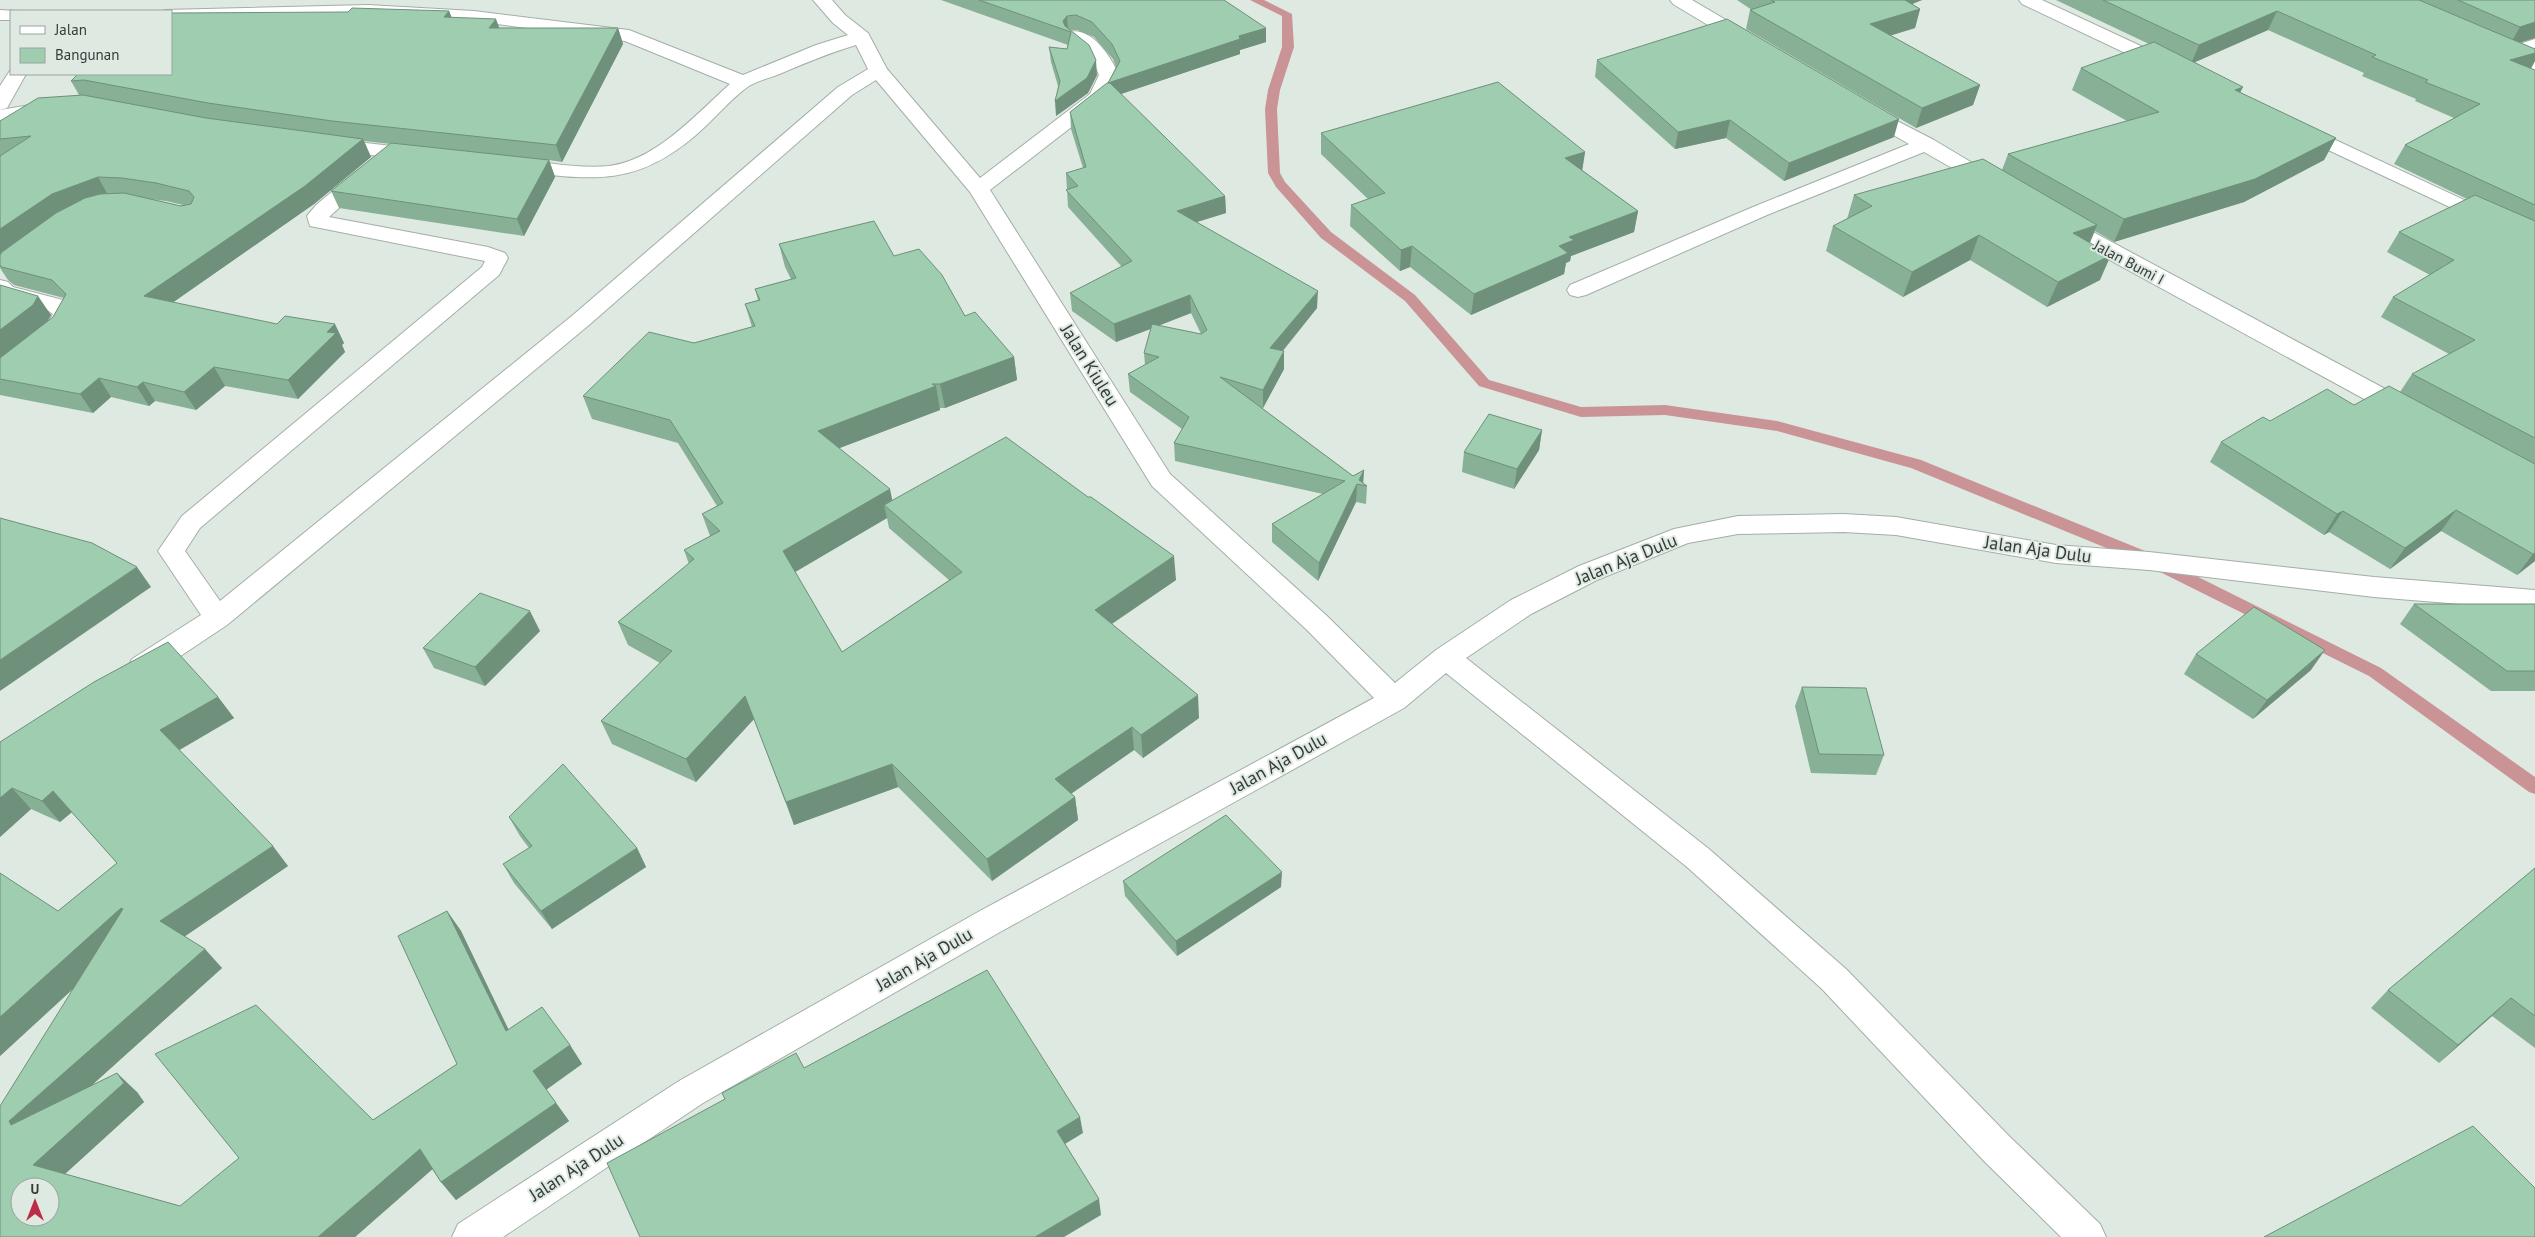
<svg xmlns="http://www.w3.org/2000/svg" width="2535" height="1237" viewBox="0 0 2535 1237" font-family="'PT Sans',sans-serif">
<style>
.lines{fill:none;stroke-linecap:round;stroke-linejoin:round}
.stream{fill:#ca9497;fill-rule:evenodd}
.minor-casing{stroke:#a4aea7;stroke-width:2}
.minor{fill:#fff;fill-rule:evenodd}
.wall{fill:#88b096;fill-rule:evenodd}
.shaded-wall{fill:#6f907a}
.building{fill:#9ecdaf;stroke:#6f907a;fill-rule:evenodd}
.labels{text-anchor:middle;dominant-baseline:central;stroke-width:4;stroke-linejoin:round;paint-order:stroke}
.far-street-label{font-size:15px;fill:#363b38;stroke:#dee9e2}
.street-label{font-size:18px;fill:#363b38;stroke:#dee9e2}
</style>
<rect width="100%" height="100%" fill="#dee9e2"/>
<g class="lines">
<path class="stream" d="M1250 0H1264L1292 14 1294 47 1280 90 1277 109 1280 173 1285 182 1331 232 1415 295 1489 380 1581 407 1665 405 1777 421 1921 460 2150 553 2381 668 2535 777V794L2529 792 2369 676 2138 561 1911 468 1777 431 1665 415 1581 417 1479 386 1405 301 1321 238 1276 187 1268 173 1265 109 1268 90 1282 47V16Z"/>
<defs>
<g id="minor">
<path d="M813 0H832L845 15 868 33 887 69 980 178 1090 94 1099 75 1092 58 1068 40 1066 36 1068 32C1092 26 1111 57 1119 75L1105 101 990 190 1170 474 1327 616 1395 683 1436 650 1511 600 1579 566 1674 529 1738 516 1844 514 1896 517 2056 545 2149 552 2374 577 2535 590V610L2374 597 2149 570 2056 563 1896 535 1844 532 1738 534 1688 543 1597 580 1531 614 1466 658 1709 849 1846 969 2009 1136 2100 1224 2106 1237H2061L1983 1160 1822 989 1687 867 1446 673 1404 708 1000 932 703 1103 503 1237H452L458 1224 679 1081 978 912 1374 698 1307 630 1152 486 970 192 876 80 852 95 589 325 227 625 152 675 142 678 132 675 128 667 132 659 201 615 158 551 182 516 482 267 485 261 310 226 307 216 316 205 357 171 364 169 371 171 374 175 371 179 329 217 488 247 505 253 508 258 499 275 200 528 185 551 220 601 573 315 838 87 868 69 856 45C829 53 803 64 777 75 769 78 757 81 749 86 730 99 714 120 696 135 633 189 590 179 514 171L507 169 504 165 507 161 514 159C545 162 577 169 609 166 657 160 696 114 730 84L625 41 474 21 368 15 171 19V11L165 10 368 5 474 11 629 30 743 75 816 45 848 35 833 23Z"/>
<path d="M1670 0H1692L1755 37 1757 41 1755 45H1741L1673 4Z"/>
<path d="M2019 0H2042L2173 61 2175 65 2173 69H2159L2022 4Z"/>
<path d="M0 10 17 11H11V20H0Z"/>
<path d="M2535 39V51L2525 54 2535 58V71L2501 58 2499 54 2501 50Z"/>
<path d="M11 69V74H26L7 108 0 110V86Z"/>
<path d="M48 102 55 104 58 108 55 112 0 122V110Z"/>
<path d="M1864 104 1934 140 2001 180 2004 184 2001 188 1994 190 1987 188 1924 152 1767 215 1586 295 1578 297 1570 295 1567 290 1570 285 1753 207 1909 144 1857 114 1854 110 1857 106Z"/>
<path d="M2299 123 2535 233V247L2292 133 2289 129 2292 125Z"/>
<path d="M330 139 419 149 426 151 429 155 426 159 419 161 323 149 320 145 323 141Z"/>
<path d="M2059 217 2067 218 2417 406 2420 412 2417 418 2408 420 2399 418 2051 228 2048 223 2051 218Z"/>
<path d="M0 280 8 282 13 287 63 300 76 313 64 334 8 378 0 380V361L47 325 53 314 47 310 0 298Z"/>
</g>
</defs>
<use href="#minor" class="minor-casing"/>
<use href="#minor" class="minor"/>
</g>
<g class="wall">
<path d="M941 0H1224L1266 42 1240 50V54L1121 94 1225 196 1226 213 1197 222 1317 308 1283 351 1284 369 1263 408H1262L1353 476 1364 470 1363 483 1367 486 1366 504 1356 502 1318 581 1272 542V524L1323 494 1175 461 1174 443 1182 429 1130 392 1128 374 1145 365 1144 353 1151 329 1116 342 1072 311 1070 293 1122 267 1068 207 1066 173 1083 168 1071 129 1070 112 1108 83 1116 67 1113 59 1094 37 1077 30H1070L1097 75 1088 93 1056 116 1058 86 1051 62 1049 47 1067 49 1068 45ZM1191 313 1201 334 1158 326Z"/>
<path d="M1737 0H1922L1912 4 1920 9 1915 28 1890 36 1980 85 1973 105 1916 128 1746 29 1750 10H1752Z"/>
<path d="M2056 0H2535L2520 43 2534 49 2535 47V61L2531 69 2535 70V561L2517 575 2441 531 2390 569 2329 532 2324 535 2210 462 2221 442 2270 421 2354 405 2400 392 2412 374 2449 354 2381 317 2393 297 2430 275 2387 252 2399 232 2467 199 2394 164 2405 145 2454 118 2415 101 2416 99 2362 76 2364 73 2268 30 2194 62 2240 93 2336 138 2324 160 2244 202 2114 242 2095 231 2090 243 2100 280 2047 307 1970 260 1903 297 1826 251 1833 226 1847 219 1854 195 2002 170 2008 154 2127 121 2072 90 2081 68 2149 44Z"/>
<path d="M449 11 452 18 499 28H618L623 44 562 162 549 160 555 177 524 236 339 208 331 191 391 144 364 141 371 157 314 204 173 302 344 343 342 345 345 352 298 399 225 386 196 410 155 401 149 406 111 397 93 413 0 395V285L51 315 47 322 53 317 64 298 14 285 8 280 0 268V121L79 95 71 81 348 12ZM150 199 166 201 183 205 181 206Z"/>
<path d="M1597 60 1894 137 1784 181 1726 138 1675 149 1595 77Z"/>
<path d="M1321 133 1585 152 1582 170 1638 211 1634 232 1571 256 1570 261 1566 263 1564 274 1471 315 1410 267 1400 271 1350 226 1351 205 1368 199 1321 154Z"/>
<path d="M779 244 894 256 1014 357 1017 380 945 408H940V410L839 448 892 500 1176 580 1112 624 1199 718 1143 758 1134 750 1071 794 1075 797 1078 820 992 881 898 787 794 825 754 719 696 782 612 744 601 721 660 663 628 645 618 622 689 564 684 550 710 536 702 514 717 506 678 443 592 419 583 396 694 343 752 327 745 304 758 300 755 289 791 279 785 267ZM887 518 889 528 949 580 842 652 795 572Z"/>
<path d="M1542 430 1539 450 1514 489 1462 472 1464 452Z"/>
<path d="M2414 604H2535V691H2491L2400 624Z"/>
<path d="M540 631 485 686 434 668 423 648Z"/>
<path d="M2196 654 2311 670 2253 719 2184 674Z"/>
<path d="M1802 687 1884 755 1876 775 1811 773 1795 706Z"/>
<path d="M218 697 234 718 179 750 288 866 185 936 222 968 92 1085 137 1092 144 1102 65 1174 180 1206 373 1120 457 1064 447 911 461 931 508 1030 570 1045 582 1064 546 1089 569 1121 456 1200 441 1182 432 1169 355 1237H0L73 989 0 1056 58 911 117 863 72 812 60 822 31 809 0 837V742Z"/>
<path d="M509 817 637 848 646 867 552 929 514 883 503 864 529 848 520 836Z"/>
<path d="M2535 868V1048L2492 1016 2439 1063 2371 1008 2388 990Z"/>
<path d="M1123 881 1281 887 1177 956 1125 896Z"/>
</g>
<g class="shaded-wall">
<path d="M1893 0H1922L1890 13Z"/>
<path d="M1920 9 1915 28 1864 43 1870 24Z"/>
<path d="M449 11 455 27 444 17Z"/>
<path d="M2277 11 2268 30 2191 64 2199 45Z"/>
<path d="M1067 16 1068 30 1067 31 1063 21Z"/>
<path d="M496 19 502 35 489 28Z"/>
<path d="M2535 22V38L2509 46 2520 27Z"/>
<path d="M618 28 623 44 562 162 556 145Z"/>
<path d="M1266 28V42L1240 50V54L1109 98 1108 83 1239 36Z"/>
<path d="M2535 53V61L2529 71 2510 60Z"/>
<path d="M1096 60 1097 75 1088 93 1056 116 1055 101Z"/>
<path d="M1980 85 1973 105 1916 128 1922 108Z"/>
<path d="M2243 87 2232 109 2235 90Z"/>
<path d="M1899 119 1894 137 1784 181 1789 163Z"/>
<path d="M1730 120 1726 138 1675 149 1678 132Z"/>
<path d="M2336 138 2324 160 2244 202 2114 242 2124 219Z"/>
<path d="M363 139 371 157 314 204 155 315 144 296Z"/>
<path d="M1585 152 1582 172 1565 158Z"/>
<path d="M549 160 555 177 524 236 517 219Z"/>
<path d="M98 177 108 195 0 256V229L52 194Z"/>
<path d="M1225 196 1226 213 1177 228V211Z"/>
<path d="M1638 211 1634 232 1571 256 1570 261 1566 263 1564 274 1471 315 1474 294 1559 246 1569 237Z"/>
<path d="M2097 225 2086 251 2073 233Z"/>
<path d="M1979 235 1970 260 1903 297 1912 272Z"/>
<path d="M1412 246 1410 267 1400 271 1401 250Z"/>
<path d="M2111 255 2100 280 2047 307 2058 282Z"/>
<path d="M1318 291 1317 308 1270 366V348Z"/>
<path d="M1190 295 1191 313 1116 342 1114 324Z"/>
<path d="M38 296 51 315 46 324 0 359V330Z"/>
<path d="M335 324 344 343 342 345 345 352 298 399 288 380 327 332Z"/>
<path d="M1284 351V369L1263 408V390Z"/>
<path d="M1014 357 1017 380 945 408 940 384Z"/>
<path d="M214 367 225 386 196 410 184 392Z"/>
<path d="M99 378 111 397 93 413 80 394Z"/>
<path d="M143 382 155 401 149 406 137 387Z"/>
<path d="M936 386 940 410 824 454 818 431Z"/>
<path d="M1542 430 1539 450 1514 489 1517 469Z"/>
<path d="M1364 470 1363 485 1359 480Z"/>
<path d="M1357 484 1356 502 1318 581 1319 563Z"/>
<path d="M890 489 895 513 884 505 887 518 790 575 783 551Z"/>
<path d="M2456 510 2441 531 2390 569 2405 548Z"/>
<path d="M2343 511 2329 532 2324 535 2337 514Z"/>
<path d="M2535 553V561L2517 575 2533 554Z"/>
<path d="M1174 556 1176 580 1098 633 1095 610Z"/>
<path d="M137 567 151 587 0 691V660Z"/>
<path d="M530 611 540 631 485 686 475 667Z"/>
<path d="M2325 650 2311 670 2253 719 2267 700Z"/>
<path d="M1198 695 1199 718 1143 758 1141 735Z"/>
<path d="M745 696 754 719 696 782 686 759Z"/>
<path d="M218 697 234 718 176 752 160 730Z"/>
<path d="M1132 727 1134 750 1059 802 1055 779Z"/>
<path d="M892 764 898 787 794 825 786 802Z"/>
<path d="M12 788 31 809 0 837V798Z"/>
<path d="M53 791 72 812 60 822 42 801Z"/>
<path d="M1075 797 1078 820 992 881 987 859Z"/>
<path d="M273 846 288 866 178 941 160 921Z"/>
<path d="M637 848 646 867 552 929 541 911Z"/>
<path d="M1282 872 1281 887 1177 956 1176 941Z"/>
<path d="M121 908 139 928 0 1056V1017Z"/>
<path d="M447 911 461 931 519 1051 506 1031Z"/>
<path d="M205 949 222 968 31 1140 11 1125 9 1121Z"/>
<path d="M2511 998 2492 1016 2439 1063 2458 1045Z"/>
<path d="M570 1045 582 1064 546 1090 533 1071Z"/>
<path d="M117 1073 137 1092 144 1102 55 1183 33 1165Z"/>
<path d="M556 1103 569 1121 456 1200 441 1182Z"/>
<path d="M1080 1117 1083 1133 1060 1147 1057 1131Z"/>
<path d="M420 1149 435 1167 355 1237H318Z"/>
<path d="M1099 1199 1101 1215 1064 1237H1035Z"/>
</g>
<g class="building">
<path d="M979 0H1224L1266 28 1239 36 1240 39 1108 83 1120 61 1112 44 1092 22 1076 15 1067 16 1063 21 1065 26 1089 45 1096 60 1087 78 1055 101 1060 81 1049 47 1067 49 1071 32Z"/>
<path d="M1771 0H1905L1920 9 1870 24 1980 85 1922 108 1750 10 1775 2Z"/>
<path d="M2103 0H2419L2535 49V53L2510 60 2535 70V205L2405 145 2480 104 2425 82 2428 80 2372 57 2376 55 2277 11 2199 45Z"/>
<path d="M2458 0H2535V22L2520 27Z"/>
<path d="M352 8 449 11 444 17 496 19 489 28H618L556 145 332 121 208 103 84 80 71 81 78 74H171V13L348 12Z"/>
<path d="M1727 19 1899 119 1789 163 1730 120 1678 132 1597 60Z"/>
<path d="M2154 42 2243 87 2235 90 2336 138 2255 179 2124 219 2008 154 2159 112 2081 68Z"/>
<path d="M1498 82 1585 152 1565 158 1638 211 1569 237 1574 240 1559 246 1568 253 1474 294 1412 246 1401 250 1351 205 1385 193 1321 133Z"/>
<path d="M1107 83H1110L1225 196 1177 211 1318 291 1270 348 1284 351 1263 390 1220 377 1353 476 1364 470 1359 480 1367 486 1357 484 1319 563 1272 524 1345 481 1174 443 1189 417 1128 374 1159 357 1144 353 1152 324 1201 334 1207 330 1190 295 1114 324 1070 293 1132 261 1066 190 1078 186 1066 173 1086 167 1070 112Z"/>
<path d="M83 95 206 118 363 139 305 186 144 296 277 324 285 316 335 324 327 332 336 333 288 380 214 367 184 392 143 382 137 387 99 378 80 394 0 379V358L53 317 66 294 52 280 2 267 0 265V255L2 252 56 213 85 198 100 194 124 193 181 206 191 204 194 197 189 191 156 183 122 178 98 177 52 194 0 229V156L31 136 0 139V121L38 98Z"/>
<path d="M391 143 549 160 517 219 331 191Z"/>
<path d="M1983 159 2097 225 2073 233 2111 255 2058 282 1979 235 1912 272 1833 226 1872 206 1854 195Z"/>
<path d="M2475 195 2535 221V438L2412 374 2475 340 2393 297 2454 260 2399 232Z"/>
<path d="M874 221 894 256 919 249 942 275 965 316 975 312 1014 357 940 384H932L936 386 818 431 890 489 783 551 842 652 962 572 884 505 1006 437 1088 497H1091L1174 556 1095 610 1198 695 1141 735 1132 727 1055 779 1075 797 987 859 892 764 786 802 745 696 686 759 601 721 672 651 618 622 694 559 684 550 720 531 702 514 723 503 670 420 583 396 649 332 694 343 755 326 745 304 760 300 755 289 796 278 779 244Z"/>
<path d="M0 285 38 296 33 305 0 330Z"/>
<path d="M2389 386 2535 464V553L2533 554 2456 510 2405 548 2343 511 2337 514 2221 442 2263 417 2270 421 2327 389 2354 405Z"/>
<path d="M1489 414 1542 430 1517 469 1464 452Z"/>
<path d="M0 518 92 543 137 567 0 660Z"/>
<path d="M480 593 530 611 475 667 423 648Z"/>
<path d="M2414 604H2535V671H2507Z"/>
<path d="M2254 607 2325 650 2267 700 2196 654Z"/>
<path d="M168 642 218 697 160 730 273 846 160 921 205 949 9 1121 11 1125 117 1073 124 1083 33 1165 180 1206 239 1158 155 1054 256 1005 373 1120 457 1064 398 936 447 911 506 1031 542 1007 570 1045 533 1071 556 1103 441 1182 420 1149 318 1237H0V1106L123 909 121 908 0 1017V873L58 911 117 863 53 791 42 801 12 788 0 798V742L94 682ZM20 1187H50V1217H20Z"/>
<path d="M1802 687 1866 688 1884 755 1819 754Z"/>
<path d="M563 764 637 848 541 911 503 864 532 846 509 817Z"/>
<path d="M1226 815 1282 872 1176 941 1123 881Z"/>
<path d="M2535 868V1016L2511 998 2458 1045 2388 990Z"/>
<path d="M987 970 1080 1117 1057 1131 1099 1199 1035 1237H640L607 1163 725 1099 722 1093 796 1053 804 1068Z"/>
<path d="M2473 1126 2535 1188V1237H2264Z"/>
</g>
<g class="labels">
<g class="far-street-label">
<text transform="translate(2129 262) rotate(28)">Jalan Bumi I</text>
</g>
<g class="street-label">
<text transform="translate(1090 365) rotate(58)">Jalan Kiuleu</text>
<text transform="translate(2038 549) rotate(8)">Jalan Aja Dulu</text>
<text transform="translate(1626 559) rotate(-22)">Jalan Aja Dulu</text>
<text transform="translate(1278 763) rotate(-29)">Jalan Aja Dulu</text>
<text transform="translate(924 959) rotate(-30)">Jalan Aja Dulu</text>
<text transform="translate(576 1167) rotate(-33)">Jalan Aja Dulu</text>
</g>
</g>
<rect x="10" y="10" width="162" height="65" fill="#dee9e2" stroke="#9ba39e"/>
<rect x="20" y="26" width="25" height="8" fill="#ffffff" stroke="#9ba39e"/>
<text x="55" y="35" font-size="15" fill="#363b38">Jalan</text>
<rect x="20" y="48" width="25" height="15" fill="#9ecdaf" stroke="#9ba39e"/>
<text x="55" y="60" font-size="15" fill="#363b38">Bangunan</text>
<g transform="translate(35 1202)"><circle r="24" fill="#dee9e2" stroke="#9ba39e"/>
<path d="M0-4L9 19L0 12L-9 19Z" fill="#bd2c49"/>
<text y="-8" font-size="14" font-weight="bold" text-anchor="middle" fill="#363b38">U</text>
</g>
</svg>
